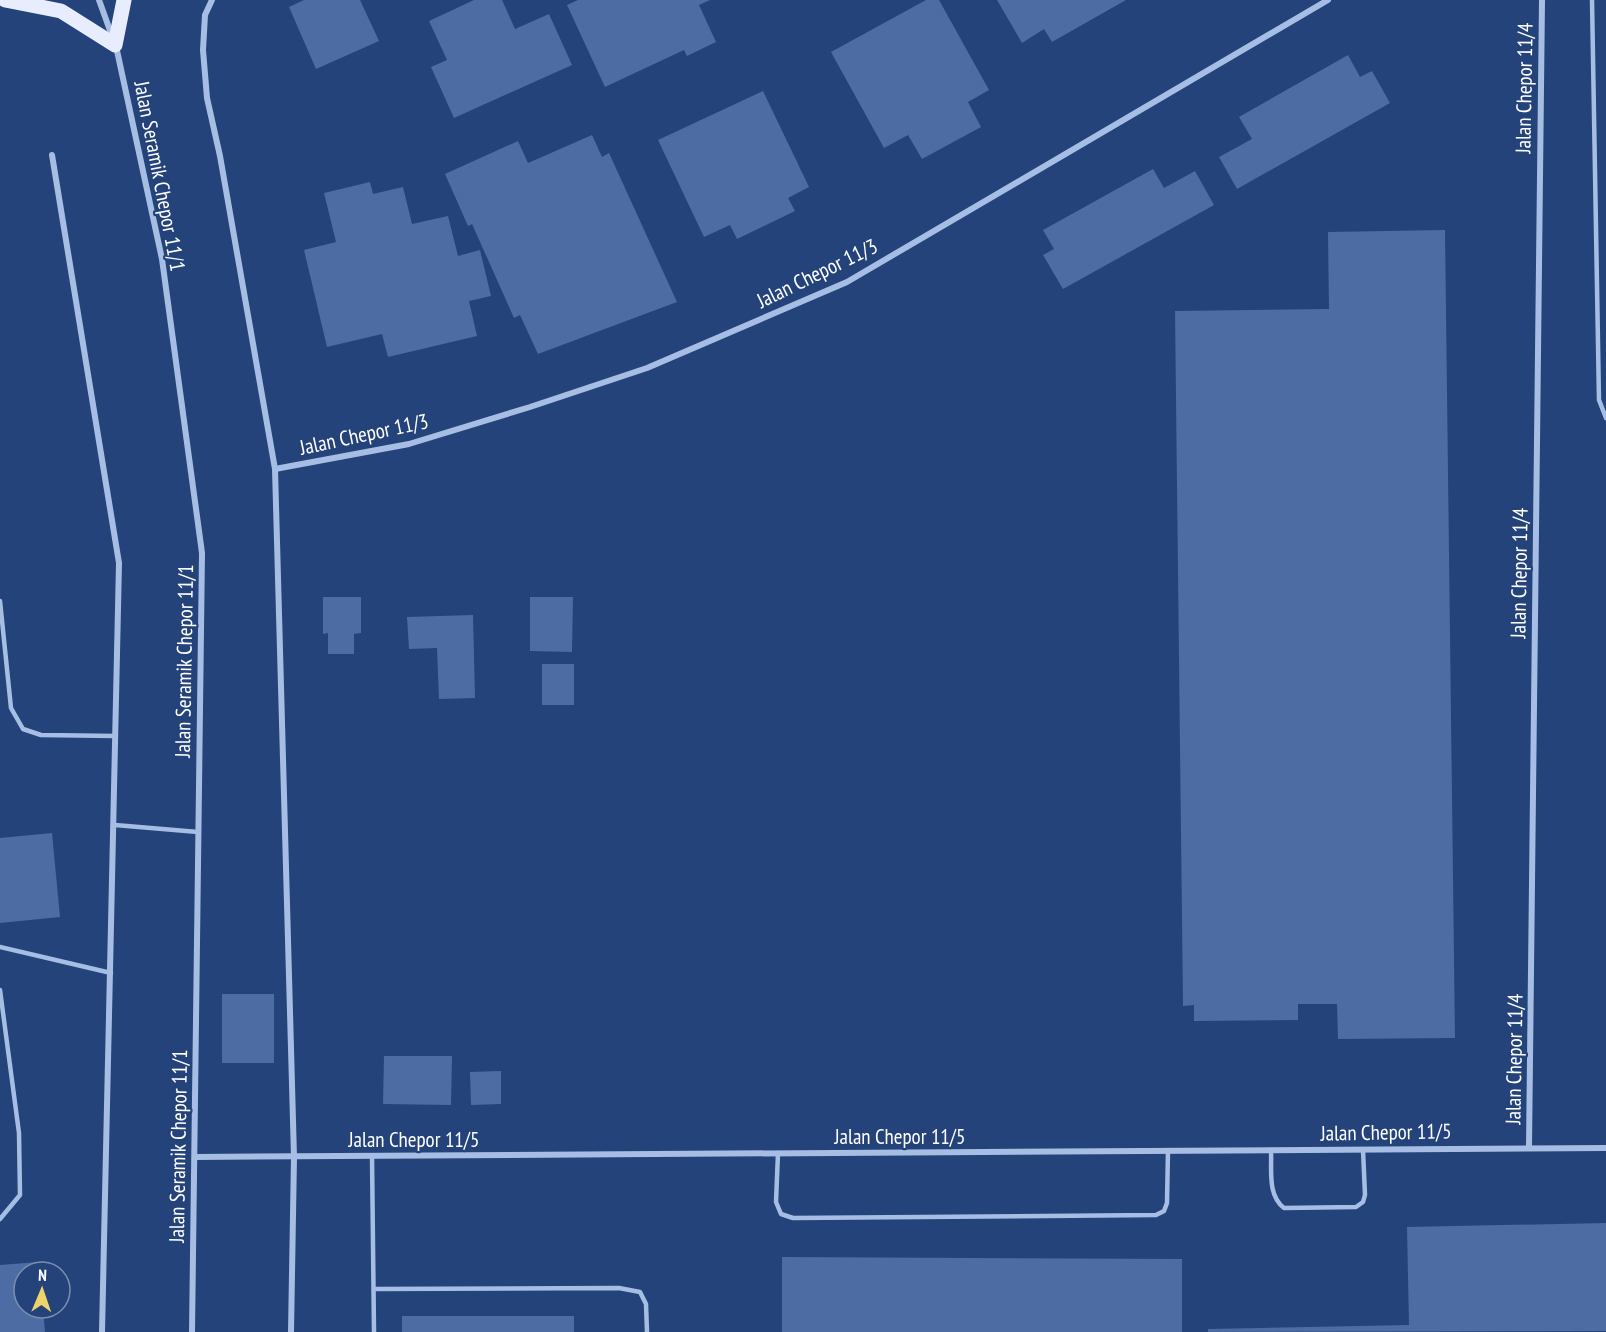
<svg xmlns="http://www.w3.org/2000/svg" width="1606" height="1332" viewBox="0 0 1606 1332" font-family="'PT Sans Narrow',sans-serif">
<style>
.building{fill:#4c6ca3}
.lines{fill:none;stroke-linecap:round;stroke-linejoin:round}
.lane{stroke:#a7bee4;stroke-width:4.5}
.street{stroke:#a7bee4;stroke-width:6}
.primary{stroke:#e7edfc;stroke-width:15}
.labels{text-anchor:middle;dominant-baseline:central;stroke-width:4.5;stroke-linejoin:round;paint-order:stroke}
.street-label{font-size:21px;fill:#fff;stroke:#24437a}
</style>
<rect width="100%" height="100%" fill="#24437a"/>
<g class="building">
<path d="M304 0H360L379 41 316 69 289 7Z"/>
<path d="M474 0H502L515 29 549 14 572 65 454 118 431 67 447 60 429 21Z"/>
<path d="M578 0H710L699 5 716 42 687 56 684 50 605 87 567 5Z"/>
<path d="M926 0H939L989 90 968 102 981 127 922 159 908 135 884 148 831 52Z"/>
<path d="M997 0H1126L1052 42 1044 29 1022 43Z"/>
<path d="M1348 55 1360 77 1372 71 1390 103 1237 189 1219 157 1252 139 1239 117Z"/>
<path d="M763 91 809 187 788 198 795 211 737 239 730 225 704 237 658 140Z"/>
<path d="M592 135 602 157 609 153 677 302 538 354 520 315 514 318 472 224 468 226 445 174 518 141 528 163Z"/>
<path d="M1153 169 1164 188 1195 171 1214 205 1063 289 1043 255 1054 249 1043 230Z"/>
<path d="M370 182 373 194 403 187 412 224 448 216 458 256 480 250 491 296 469 301 477 336 388 357 382 334 327 347 304 250 336 242 324 193Z"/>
<path d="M1445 230 1455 1038 1338 1039 1337 1004H1298V1020L1194 1021V1005L1183 1006 1175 311 1329 309 1328 232Z"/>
<path d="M323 597H361V633L354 634V654H328V633L323 634Z"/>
<path d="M530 597H573L572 652 530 651Z"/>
<path d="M473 615 475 698 439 699 437 648 409 649 407 617Z"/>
<rect x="542" y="664" width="32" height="41"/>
<path d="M52 833 60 917 0 923V838Z"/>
<rect x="222" y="994" width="52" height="69"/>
<path d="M384 1056H452L451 1105 383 1104Z"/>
<path d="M501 1071V1104L471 1105 470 1072Z"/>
<path d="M1606 1223V1331L1208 1332V1329L1409 1325 1407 1227Z"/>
<path d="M782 1257 1182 1259V1332H782Z"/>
<path d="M38 1262 39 1272H24V1308H43L45 1332H0V1265Z"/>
<rect x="402" y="1316" width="172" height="16"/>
</g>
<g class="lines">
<g class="lane">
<path d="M1592 0 1599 400 1606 418"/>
<path d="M0 601 11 708 23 729 41 735 116 736"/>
<path d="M115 825 198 832"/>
<path d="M0 947 111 973"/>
<path d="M0 990 19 1133 20 1195 0 1219"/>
<path d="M1271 1150C1272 1169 1267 1195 1284 1208L1356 1207 1363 1202 1365 1195 1363 1150"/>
<path d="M778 1153 776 1202 781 1214 793 1218 1156 1215 1164 1211 1167 1203 1168 1150"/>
<path d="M372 1156 374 1332"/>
<path d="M374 1289 619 1288 640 1292 646 1304 647 1332"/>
</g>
<g class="street">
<path d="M99 0 112 36"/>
<path d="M212 0 205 15 203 50 207 98 220 156 275 469 294 1157 291 1332"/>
<path d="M116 46 162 259 202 553 192 1332"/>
<path d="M52 155 119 563 102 1332"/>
<path d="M275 469 409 444 530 407 647 368 847 282 1328 0"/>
<path d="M1529 1147 1542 0"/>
<path d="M195 1157 1606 1148"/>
</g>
<path class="primary" d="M5 0 61 11 115 45 124 0"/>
</g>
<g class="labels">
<g class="street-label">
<text transform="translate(1524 88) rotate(-89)">Jalan Chepor 11/4</text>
<text transform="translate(160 176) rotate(79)">Jalan Seramik Chepor 11/1</text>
<text transform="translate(817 273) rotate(-26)">Jalan Chepor 11/3</text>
<text transform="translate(364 434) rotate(-12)">Jalan Chepor 11/3</text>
<text transform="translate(1519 573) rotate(-89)">Jalan Chepor 11/4</text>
<text transform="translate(184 661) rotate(-89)">Jalan Seramik Chepor 11/1</text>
<text transform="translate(1514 1059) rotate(-89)">Jalan Chepor 11/4</text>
<text transform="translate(1386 1132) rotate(-1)">Jalan Chepor 11/5</text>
<text x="900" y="1136">Jalan Chepor 11/5</text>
<text x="414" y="1139">Jalan Chepor 11/5</text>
<text transform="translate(178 1146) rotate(-89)">Jalan Seramik Chepor 11/1</text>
</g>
</g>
<g transform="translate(42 1290) rotate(2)"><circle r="28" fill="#24437a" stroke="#7c8eaf" stroke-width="1.5"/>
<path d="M0-4.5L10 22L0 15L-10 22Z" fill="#eed36b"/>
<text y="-9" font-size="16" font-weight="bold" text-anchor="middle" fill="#ffffff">N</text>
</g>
</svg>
